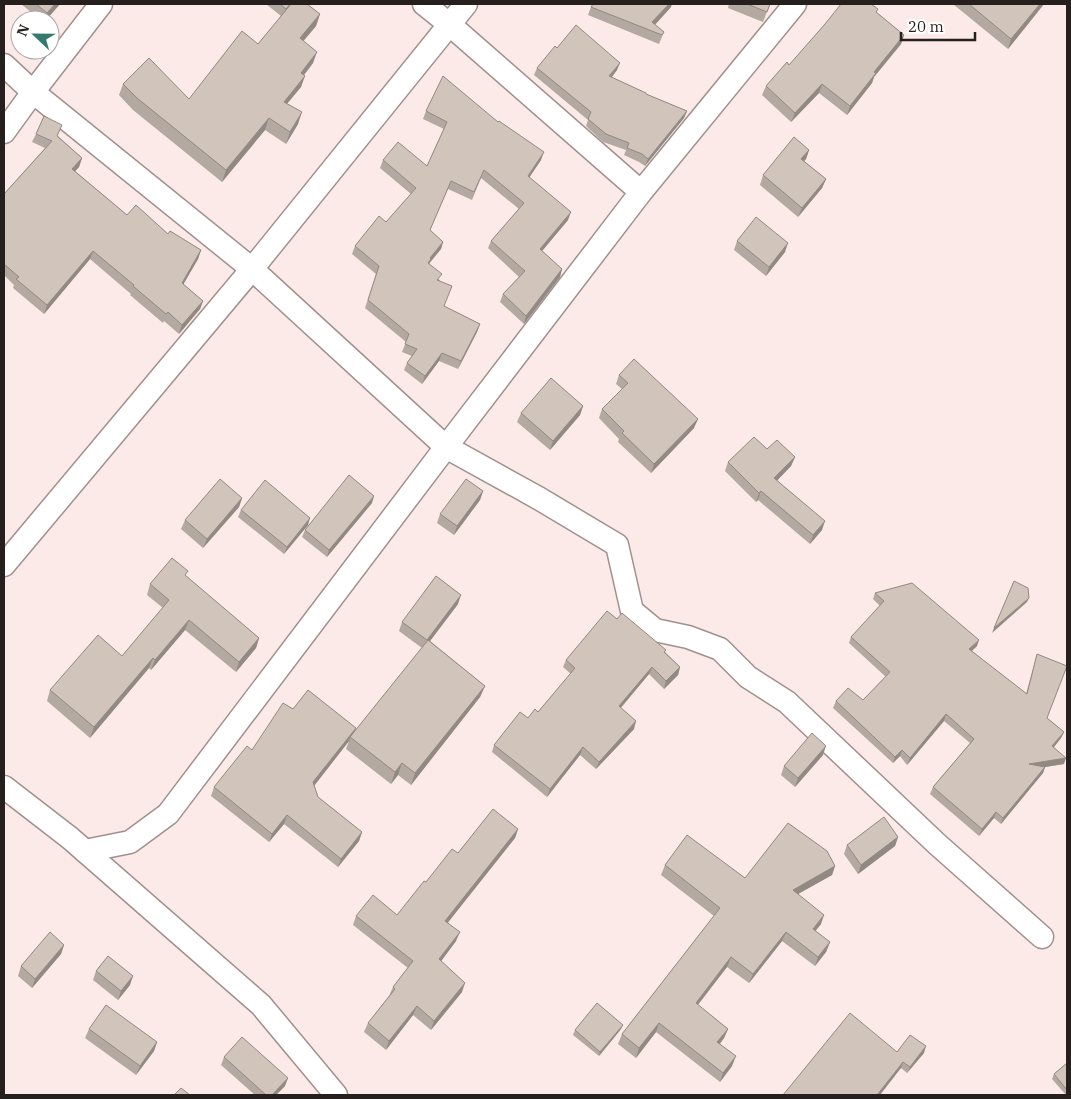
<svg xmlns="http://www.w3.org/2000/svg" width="1071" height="1099" viewBox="0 0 1071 1099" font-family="'IBM Plex Serif',serif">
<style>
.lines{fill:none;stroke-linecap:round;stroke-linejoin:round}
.minor-casing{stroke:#a0918e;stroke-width:25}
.minor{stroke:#fff;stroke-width:22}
.wall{fill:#b3a9a1}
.shaded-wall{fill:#928983}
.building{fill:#d0c4bb;stroke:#928983}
</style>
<rect width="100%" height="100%" fill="#fbeae7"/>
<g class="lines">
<defs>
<g id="minor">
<path d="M424 4 449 24 641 192"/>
<path d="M4 65 33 92 252 269 446 447 540 499 617 545 632 611 655 630 688 637 720 649 748 677 787 702 937 844 1042 937"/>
<path d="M4 132 33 92 101 4"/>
<path d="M4 565 252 269 466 4"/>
<path d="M4 787 70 838 261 1005 336 1095"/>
<path d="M85 851 130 842 168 814 446 447 641 192 795 4"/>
</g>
</defs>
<use href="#minor" class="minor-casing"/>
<use href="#minor" class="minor"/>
</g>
<g class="wall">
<path d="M21 4H60L46 20H41Z"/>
<path d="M266 4H307L320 14 316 26 303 41 313 63 304 75 301 87 287 104 298 124 286 144 265 130 222 182 133 110 119 95 123 84 189 99 258 44 281 16Z"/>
<path d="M729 4H770L763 22 728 8Z"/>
<path d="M953 4H1044L1008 49Z"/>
<path d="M591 7H671L655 25 664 32 659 44 588 15Z"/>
<path d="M878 9 876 12 904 35 901 44 874 77 872 83 847 115 819 93 791 122 762 95 766 86 789 65Z"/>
<path d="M557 48 617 70 612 77 646 94 687 111 684 118 645 166 639 162 624 155 626 150 603 142 586 126 588 120 534 75 537 68Z"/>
<path d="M426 111 541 160 529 177 568 220 542 251 562 269 560 277 524 324 500 302 503 294 519 277 488 248 491 241 519 209 481 178 472 200 448 189 430 230 443 242 441 249 429 264 440 281 444 306 480 324 477 332 458 369 439 361 422 384 404 370 407 363 412 356 402 352 406 342 365 308 376 274 352 254 355 246 386 222 411 194 380 168 383 160 427 166 444 129 423 119Z"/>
<path d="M36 134 58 136 82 158 79 167 75 171 127 215 201 250 198 259 183 284 203 301 200 309 179 334 164 321 163 323 130 295 131 294 90 259 44 314 13 288 14 285 4 275V194L45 148 32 142Z"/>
<path d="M809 150 806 159 804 161 826 179 822 188 798 217 760 185 763 175Z"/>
<path d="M737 241 785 252 766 276 734 250Z"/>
<path d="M619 375 694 428 651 473 618 442 619 439 599 418 602 409 622 389 616 384Z"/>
<path d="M583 406 580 415 550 450 517 422 521 413Z"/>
<path d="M767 449 795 457 791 466 777 480 822 530 810 544 758 500 756 502 725 471 728 462Z"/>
<path d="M483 491 480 500 454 535 437 523 440 514Z"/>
<path d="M242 498 239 507 203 548 181 529 185 520Z"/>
<path d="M372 503 327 557 302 537 305 530Z"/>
<path d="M241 510 308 525 284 554 238 517Z"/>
<path d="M186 576 259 638 256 648 236 672 185 630 151 670 149 668 90 738 47 701 50 690 122 656 163 608 147 595 150 584Z"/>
<path d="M875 593 977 646 972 651 1026 694 1037 654 1047 718 1064 732 1061 738 1054 747 1064 764 1045 767 1043 773 1001 824 994 818 979 836 930 794 933 787 970 743 944 721 907 765 900 756 893 763 833 708 836 701 863 700 886 677 849 643 851 637 880 606 873 599Z"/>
<path d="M458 604 430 641 485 686 480 697 411 785 398 775 391 784 346 749 349 741 314 786 318 797 362 832 359 841 338 867 284 824 269 842 211 796 214 787 293 709 354 733 422 648 399 631 402 622Z"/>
<path d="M617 619 665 652 680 667 678 675 664 689 649 674 621 708 634 729 596 769 580 755 547 797 492 752 494 745 528 718 538 712 571 674 563 667 566 660Z"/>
<path d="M823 755 795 787 781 775 784 766Z"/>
<path d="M518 829 515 838 448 922 456 941 441 961 462 992 431 1030 413 1015 386 1050 364 1032 368 1023 389 996 393 987 408 968 353 925 356 916 397 915 458 853Z"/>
<path d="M898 837 895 846 858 874 844 854 847 845Z"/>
<path d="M665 865 745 878 835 866 832 875 798 894 821 924 815 931 830 942 826 952 815 966 782 941 749 983 727 967 698 1005 728 1029 724 1038 720 1044 732 1066 720 1082 656 1032 636 1058 618 1044 622 1034 714 916 661 875Z"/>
<path d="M64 945 61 954 32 988 18 976 21 966Z"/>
<path d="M96 971 130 985 118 1000 93 980Z"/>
<path d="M89 1029 157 1042 154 1051 136 1075 85 1038Z"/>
<path d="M621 1029 599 1056 573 1035 575 1030Z"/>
<path d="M897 1052 924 1053 907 1073 901 1068Z"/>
<path d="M224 1057 285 1086 276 1095H255L221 1065Z"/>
<path d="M1067 1063V1095H1066L1052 1079 1054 1074Z"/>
</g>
<g class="shaded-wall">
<path d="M55 4H60L46 20H45L47 13Z"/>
<path d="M669 4H672L671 7 649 31 652 22Z"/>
<path d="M1040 4H1044L1008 49 1011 39Z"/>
<path d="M320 14 316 26 296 50 300 38Z"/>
<path d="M904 35 901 44 874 77 872 83 847 115 850 106 874 72Z"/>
<path d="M317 52 313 63 297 84 301 73Z"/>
<path d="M620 63 617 70 607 83 609 76Z"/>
<path d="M305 76 301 87 279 113 284 102Z"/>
<path d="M822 84 819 93 791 122 795 113Z"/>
<path d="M687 111 684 118 645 166 648 159Z"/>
<path d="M302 112 298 124 286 144 290 132Z"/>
<path d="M269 118 265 130 222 182 226 170Z"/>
<path d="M809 150 806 159 798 168 801 159Z"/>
<path d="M544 152 541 160 525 184 528 176Z"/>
<path d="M82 158 79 167 69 178 72 169Z"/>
<path d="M826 179 822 188 798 217 802 208Z"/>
<path d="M571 212 568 220 537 257 540 249Z"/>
<path d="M443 242 441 249 430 262 428 267 425 270 430 258Z"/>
<path d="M788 243 785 252 766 276 769 267Z"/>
<path d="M201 250 198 259 179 292 182 283Z"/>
<path d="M93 251 90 259 44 314 47 305Z"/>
<path d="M562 269 560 277 524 324 526 316Z"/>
<path d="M203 301 200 309 179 334 182 325Z"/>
<path d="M480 324 477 332 458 369 461 361Z"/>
<path d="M442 353 439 361 422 384 425 376Z"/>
<path d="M583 406 580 415 550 450 553 441Z"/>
<path d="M698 419 694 428 651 473 654 464Z"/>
<path d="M795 457 791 466 771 487 774 478Z"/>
<path d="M483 491 480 500 454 535 457 526Z"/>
<path d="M761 491 758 500 756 502 759 493Z"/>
<path d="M374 496 372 503 327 557 329 550Z"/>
<path d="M242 498 239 507 203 548 207 539Z"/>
<path d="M310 518 308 525 284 554 287 547Z"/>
<path d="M825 521 822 530 810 544 813 535Z"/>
<path d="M461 595 458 604 424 649 427 640Z"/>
<path d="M1029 598 1027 602 992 633 994 628Z"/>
<path d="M189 620 185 630 151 670 155 660Z"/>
<path d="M259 638 256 648 236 672 239 662Z"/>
<path d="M979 640 977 646 967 655 969 649Z"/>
<path d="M153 658 149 668 90 738 94 727Z"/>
<path d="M652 667 649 674 616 713 619 706Z"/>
<path d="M680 667 678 675 664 689 666 681Z"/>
<path d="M485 686 480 697 411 785 415 773Z"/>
<path d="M946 714 944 721 907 765 910 758Z"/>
<path d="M636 721 634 729 596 769 599 762Z"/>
<path d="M356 728 353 737H350L349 741 310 791 313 782Z"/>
<path d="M1064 732 1061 738 1050 752 1052 746Z"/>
<path d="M826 746 823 755 795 787 798 778Z"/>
<path d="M583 747 580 755 547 797 550 789Z"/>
<path d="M902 750 900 756 893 763 895 757Z"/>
<path d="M1066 758 1064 764 1045 767 1043 773 1001 824 1003 818 1029 764Z"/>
<path d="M402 763 398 775 391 784 395 772Z"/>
<path d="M996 812 994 818 979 836 982 829Z"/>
<path d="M287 815 284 824 269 842 272 834Z"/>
<path d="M518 829 515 838 442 930 445 921Z"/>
<path d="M362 832 359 841 338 867 341 859Z"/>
<path d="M898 837 895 846 858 874 861 865Z"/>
<path d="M835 866 832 875 789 899 793 890Z"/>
<path d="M824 915 821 924 809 939 813 929Z"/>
<path d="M460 932 456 941 436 968 439 959Z"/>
<path d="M786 932 782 941 749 983 753 974Z"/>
<path d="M830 942 826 952 815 966 818 957Z"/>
<path d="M64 945 61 954 32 988 35 979Z"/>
<path d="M731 957 727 967 692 1012 696 1003Z"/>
<path d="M133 976 130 985 118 1000 121 991Z"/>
<path d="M465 983 462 992 431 1030 434 1021Z"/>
<path d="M417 1006 413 1015 386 1050 389 1041Z"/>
<path d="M659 1023 656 1032 636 1058 639 1048Z"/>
<path d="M623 1025 621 1029 599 1056 600 1052Z"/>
<path d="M728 1029 724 1038 714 1051 717 1042Z"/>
<path d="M157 1042 154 1051 136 1075 140 1066Z"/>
<path d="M926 1046 924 1053 907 1073 910 1067Z"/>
<path d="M736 1056 732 1066 720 1082 723 1073Z"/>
<path d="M903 1062 901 1068 880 1095H877Z"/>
<path d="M288 1078 285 1086 276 1095H272Z"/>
</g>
<g class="building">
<path d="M36 4H55L47 13Z"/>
<path d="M280 4H290L286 9Z"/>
<path d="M291 4H307L320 14 300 38 317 52 301 73 305 76 284 102 302 112 290 132 269 118 226 170 137 98 123 84 149 58 189 99 242 31 258 44Z"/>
<path d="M593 4H669L652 22 664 32 662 35 591 7Z"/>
<path d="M747 4H770L767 12Z"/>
<path d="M841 4H871L878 9 876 12 904 35 874 72 876 73 850 106 822 84 795 113 766 86 787 62 789 65 825 24Z"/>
<path d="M969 4H1040L1011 39Z"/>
<path d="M576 25 620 63 609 76 646 93V94L687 111 648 159 642 154 627 148 629 143 606 134 588 119 591 112 537 68 555 46 557 48Z"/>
<path d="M443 76 498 122 499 121 544 152 528 176 571 212 540 249 562 269 526 316 503 294 525 271 491 241 524 203 484 170 474 192 451 181 430 230 443 242 430 258 431 259 428 263 442 274 437 280 452 286 444 306 480 324 461 361 442 353 425 376 407 363 417 349 405 344 409 334 368 300 379 266 355 246 379 216 386 222 416 188 383 160 398 142 427 166 447 122 426 111Z"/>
<path d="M44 116 62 125 57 136 82 158 72 169 127 215 136 205 168 234 170 231 201 250 182 283 203 301 182 325 168 312 166 314 133 286 134 285 93 251 47 305 16 279 19 277 4 264V194L52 141 36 134Z"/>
<path d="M794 137 809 150 801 159 826 179 802 208 763 175Z"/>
<path d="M756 217 788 243 769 267 737 241Z"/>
<path d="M634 359 698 419 654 464 622 433 624 431 602 409 628 383 619 375Z"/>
<path d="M551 378 583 406 553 441 521 413Z"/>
<path d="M754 437 767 449 777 440 795 457 774 478 825 521 813 535 761 491 759 493 728 462Z"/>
<path d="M349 475 374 496 329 550 305 530Z"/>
<path d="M220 479 242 498 207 539 185 520Z"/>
<path d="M466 479 483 491 457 526 440 514Z"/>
<path d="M265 480 310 518 287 547 241 510Z"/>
<path d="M172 558 188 571 185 575 259 638 239 662 189 620 155 660 153 658 94 727 50 690 98 635 122 656 169 600 150 584Z"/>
<path d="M436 576 461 595 427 640 402 622Z"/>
<path d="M1014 581 1028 588 1029 598 994 628Z"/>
<path d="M912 583 979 640 969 649 1027 694 1037 654 1067 666 1047 718 1064 732 1052 746 1066 758 1029 764 1045 767 1003 818 996 812 982 829 933 787 974 739 946 714 910 758 902 750 895 757 836 701 848 688 863 700 890 672 851 637 884 601 875 593Z"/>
<path d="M607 611 617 619 622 613 666 650 664 652 680 667 666 681 652 667 619 706 636 721 599 762 583 747 550 789 494 745 520 712 528 718 535 709 538 712 575 668 566 660Z"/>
<path d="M428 640 485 686 415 773 402 763 395 772 350 737Z"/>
<path d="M308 690 356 728 313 782 318 797 362 832 341 859 287 815 272 834 214 787 247 746 252 750 283 703 293 709Z"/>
<path d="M812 733 826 746 798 778 784 766Z"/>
<path d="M493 809 518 829 445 921 460 932 439 959 465 983 434 1021 417 1006 389 1041 368 1023 395 989 393 987 413 961 356 916 373 895 397 915 424 881 426 882 452 849 458 853Z"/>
<path d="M884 817 898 837 861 865 847 845Z"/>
<path d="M788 823 827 851 835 866 793 890 824 915 813 929 830 942 818 957 786 932 753 974 731 957 696 1003 728 1029 717 1042 736 1056 723 1073 659 1023 639 1048 622 1034 720 908 665 865 687 835 745 878Z"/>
<path d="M50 932 64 945 35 979 21 966Z"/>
<path d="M108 956 133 976 121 991 96 971Z"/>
<path d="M597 1003 623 1025 600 1052 575 1030Z"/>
<path d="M106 1005 157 1042 140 1066 89 1029Z"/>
<path d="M850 1013 897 1052 910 1035 926 1046 910 1067 903 1062 877 1095H783Z"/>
<path d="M242 1037 288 1078 272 1095H266L224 1057Z"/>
<path d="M1067 1063V1090L1054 1074Z"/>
<path d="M181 1088 190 1095H174Z"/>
</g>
<rect width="1071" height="1099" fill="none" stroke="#25201e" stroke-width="10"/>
<g transform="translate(35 35) rotate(292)"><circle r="24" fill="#ffffff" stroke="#a8a6a5"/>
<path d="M0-4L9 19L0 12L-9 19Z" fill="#357a70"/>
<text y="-8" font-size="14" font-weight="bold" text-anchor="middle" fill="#25201e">N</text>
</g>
<path d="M901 32v8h74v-8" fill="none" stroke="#25201e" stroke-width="2.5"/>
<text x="908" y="32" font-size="15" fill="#25201e" stroke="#ffffff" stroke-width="4" paint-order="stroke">20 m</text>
</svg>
